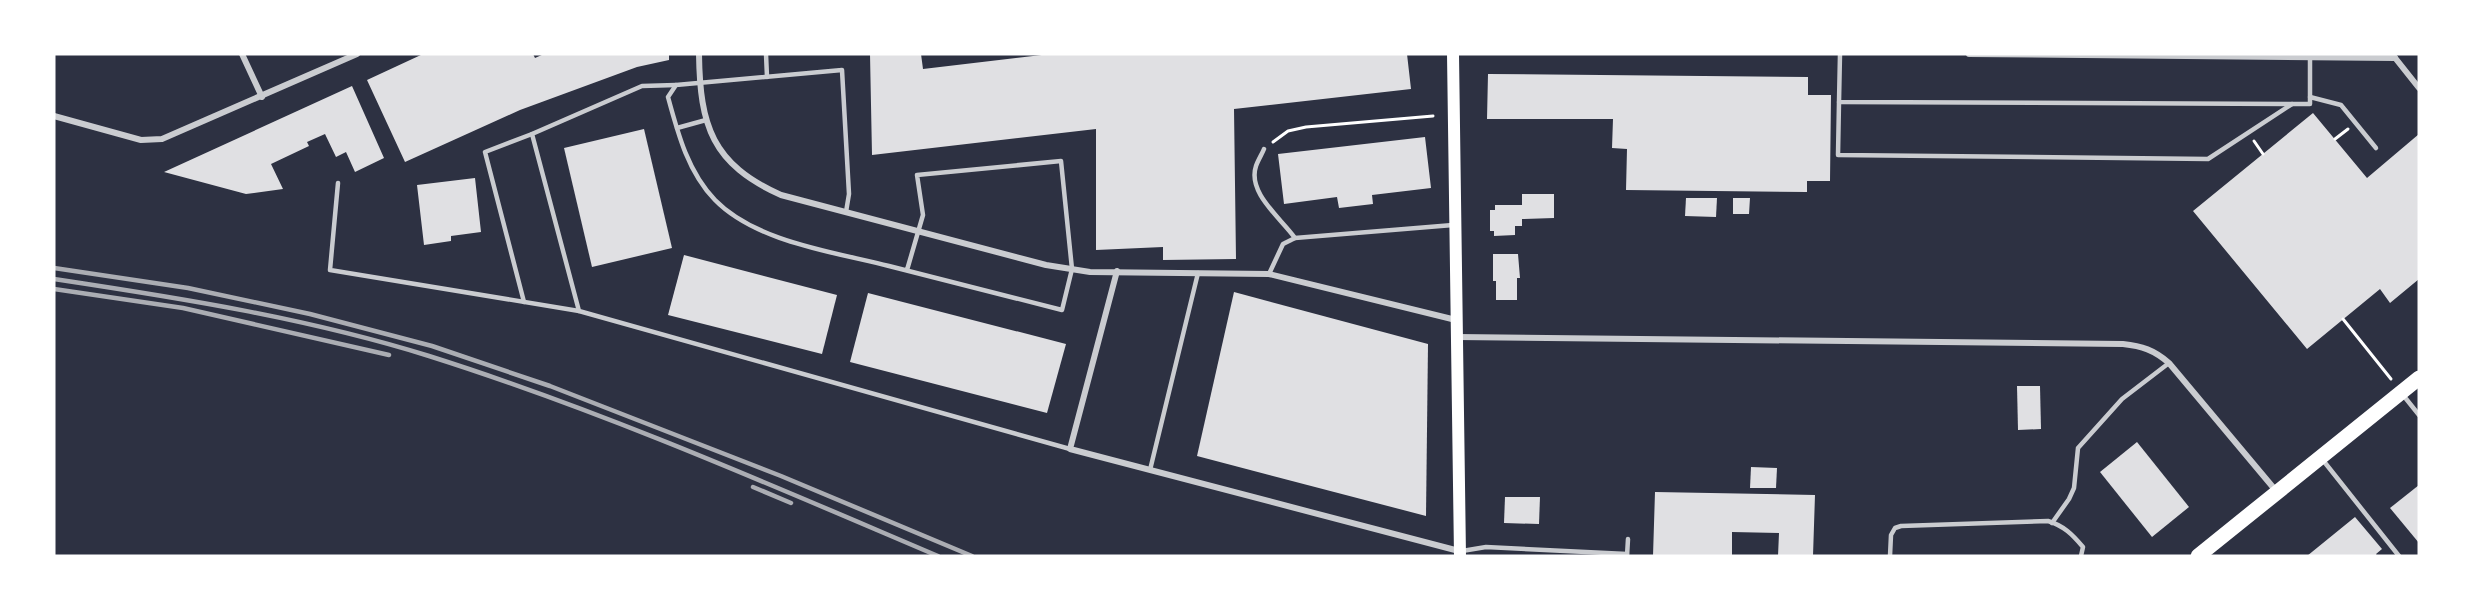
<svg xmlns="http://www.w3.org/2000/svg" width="2473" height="610" viewBox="0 0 2473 610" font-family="Karla,sans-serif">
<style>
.building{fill:#e0e0e3}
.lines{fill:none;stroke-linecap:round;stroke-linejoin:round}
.path{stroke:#fff;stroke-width:3}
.service{stroke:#caccd0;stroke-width:4.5}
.minor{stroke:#caccd0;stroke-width:6}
.secondary{stroke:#fff;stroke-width:12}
.primary{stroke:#fff;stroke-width:15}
.rail{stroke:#abadb3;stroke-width:4.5}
</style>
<rect width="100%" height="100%" fill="#2d3142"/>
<g class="building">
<path d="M423 54H533L535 58 544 54H669V60L637 67 520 110 405 162 367 80Z"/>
<path d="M870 54H921L923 69 1050 54H1407L1411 89 1234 109 1236 259 1163 260V247L1096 250V129L872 155Z"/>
<path d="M1488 74 1808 77V95H1831L1830 181H1807V192L1626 190 1627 149 1612 148 1613 119H1487Z"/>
<path d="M352 86 384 158 355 172 346 152 336 157 325 134 307 142 309 146 271 164 283 189 246 194 164 172Z"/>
<path d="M2313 113 2367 178 2419 134V279L2390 303 2380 289 2307 349 2193 211Z"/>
<path d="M644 129 672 248 592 267 564 148Z"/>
<path d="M1425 137 1431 188 1372 195 1373 204 1339 208 1337 197 1284 204 1278 154Z"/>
<path d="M475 178 481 232 451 236V241L424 245 417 185Z"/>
<path d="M1522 194H1554V218L1522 219V226H1515V235L1494 236V231H1490V210H1495V205H1522Z"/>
<path d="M1686 198H1717L1716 217 1685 216Z"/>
<path d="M1733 198H1750L1749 214H1733Z"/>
<path d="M1493 254H1518L1520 278H1517V300H1496V281H1493Z"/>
<path d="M684 255 837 295 822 354 668 315Z"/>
<path d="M1234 292 1428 344 1426 516 1197 456Z"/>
<path d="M868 293 1066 344 1047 413 850 362Z"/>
<path d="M2017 386H2040L2041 429 2018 430Z"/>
<path d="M2137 442 2189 507 2152 537 2100 472Z"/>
<path d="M1751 467 1777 468 1776 488H1750Z"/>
<path d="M2419 485V543L2390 508Z"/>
<path d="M1655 492 1815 495 1813 556H1778L1779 533 1732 532V556H1653Z"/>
<path d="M1505 497H1540L1539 524 1504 523Z"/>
<path d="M2355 517 2382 549 2376 554 2377 556H2307Z"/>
</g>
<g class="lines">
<g class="path">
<path d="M2335 139 2348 129"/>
<path d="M2254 141 2263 154"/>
<path d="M1273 142 1288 131 1306 127 1433 116"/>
<path d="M2343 319 2391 379"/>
</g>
<g class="service">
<path d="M766 54 767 77"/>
<path d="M1840 54 1839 102 2310 104V58"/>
<path d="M676 85 642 86 532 134 579 311 1070 449"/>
<path d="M2310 97 2341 105 2376 148"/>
<path d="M1839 102 1838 155 2208 159 2292 104"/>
<path d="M677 128 706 120"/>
<path d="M1264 149C1262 154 1258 160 1256 166 1247 193 1281 218 1295 238"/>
<path d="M338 183 330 270 579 311"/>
<path d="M846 212 849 194 842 70 676 85 668 97C678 134 688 172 715 200 756 242 834 252 889 266 946 281 1004 295 1062 310L1072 269 1061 161 917 175 923 215 907 270"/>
<path d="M1269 274 1283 244 1295 238 1453 225"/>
<path d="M524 302 485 152 532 134"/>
<path d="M2403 395 2419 415"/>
<path d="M2322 459 2399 556"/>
<path d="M1150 470 1198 273"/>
<path d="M2052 523 2069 499 2074 488 2078 448 2122 399 2169 363"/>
<path d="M1462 551 1486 547 1627 554"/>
<path d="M1627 556 1628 539"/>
<path d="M1890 556 1891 535 1895 528 1901 526 2048 521C2064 526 2072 534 2083 547L2081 556"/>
</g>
<g class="minor">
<path d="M242 54 262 97"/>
<path d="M699 54C700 126 712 164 781 195L1046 265 1090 272 1269 274 1456 320"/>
<path d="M1969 54 2395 58"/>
<path d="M2392 54 2419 88"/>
<path d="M54 116 141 140 162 139 357 54"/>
<path d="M1117 271 1070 449 1459 551"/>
<path d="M1457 337 2123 344C2142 346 2154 350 2169 363L2277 492"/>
</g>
<path class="secondary" d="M1453 54 1460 556"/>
<path class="primary" d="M2198 556 2419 378"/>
<g class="rail">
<path d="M54 268 188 288 310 314 432 346 550 386 663 430 781 476 972 556"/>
<path d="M54 279C180 298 307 318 429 356 603 411 771 485 938 556"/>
<path d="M54 289 183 308 389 355"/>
<path d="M753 487 791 503"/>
</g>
</g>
<rect width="2473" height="610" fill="none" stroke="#ffffff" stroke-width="111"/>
</svg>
